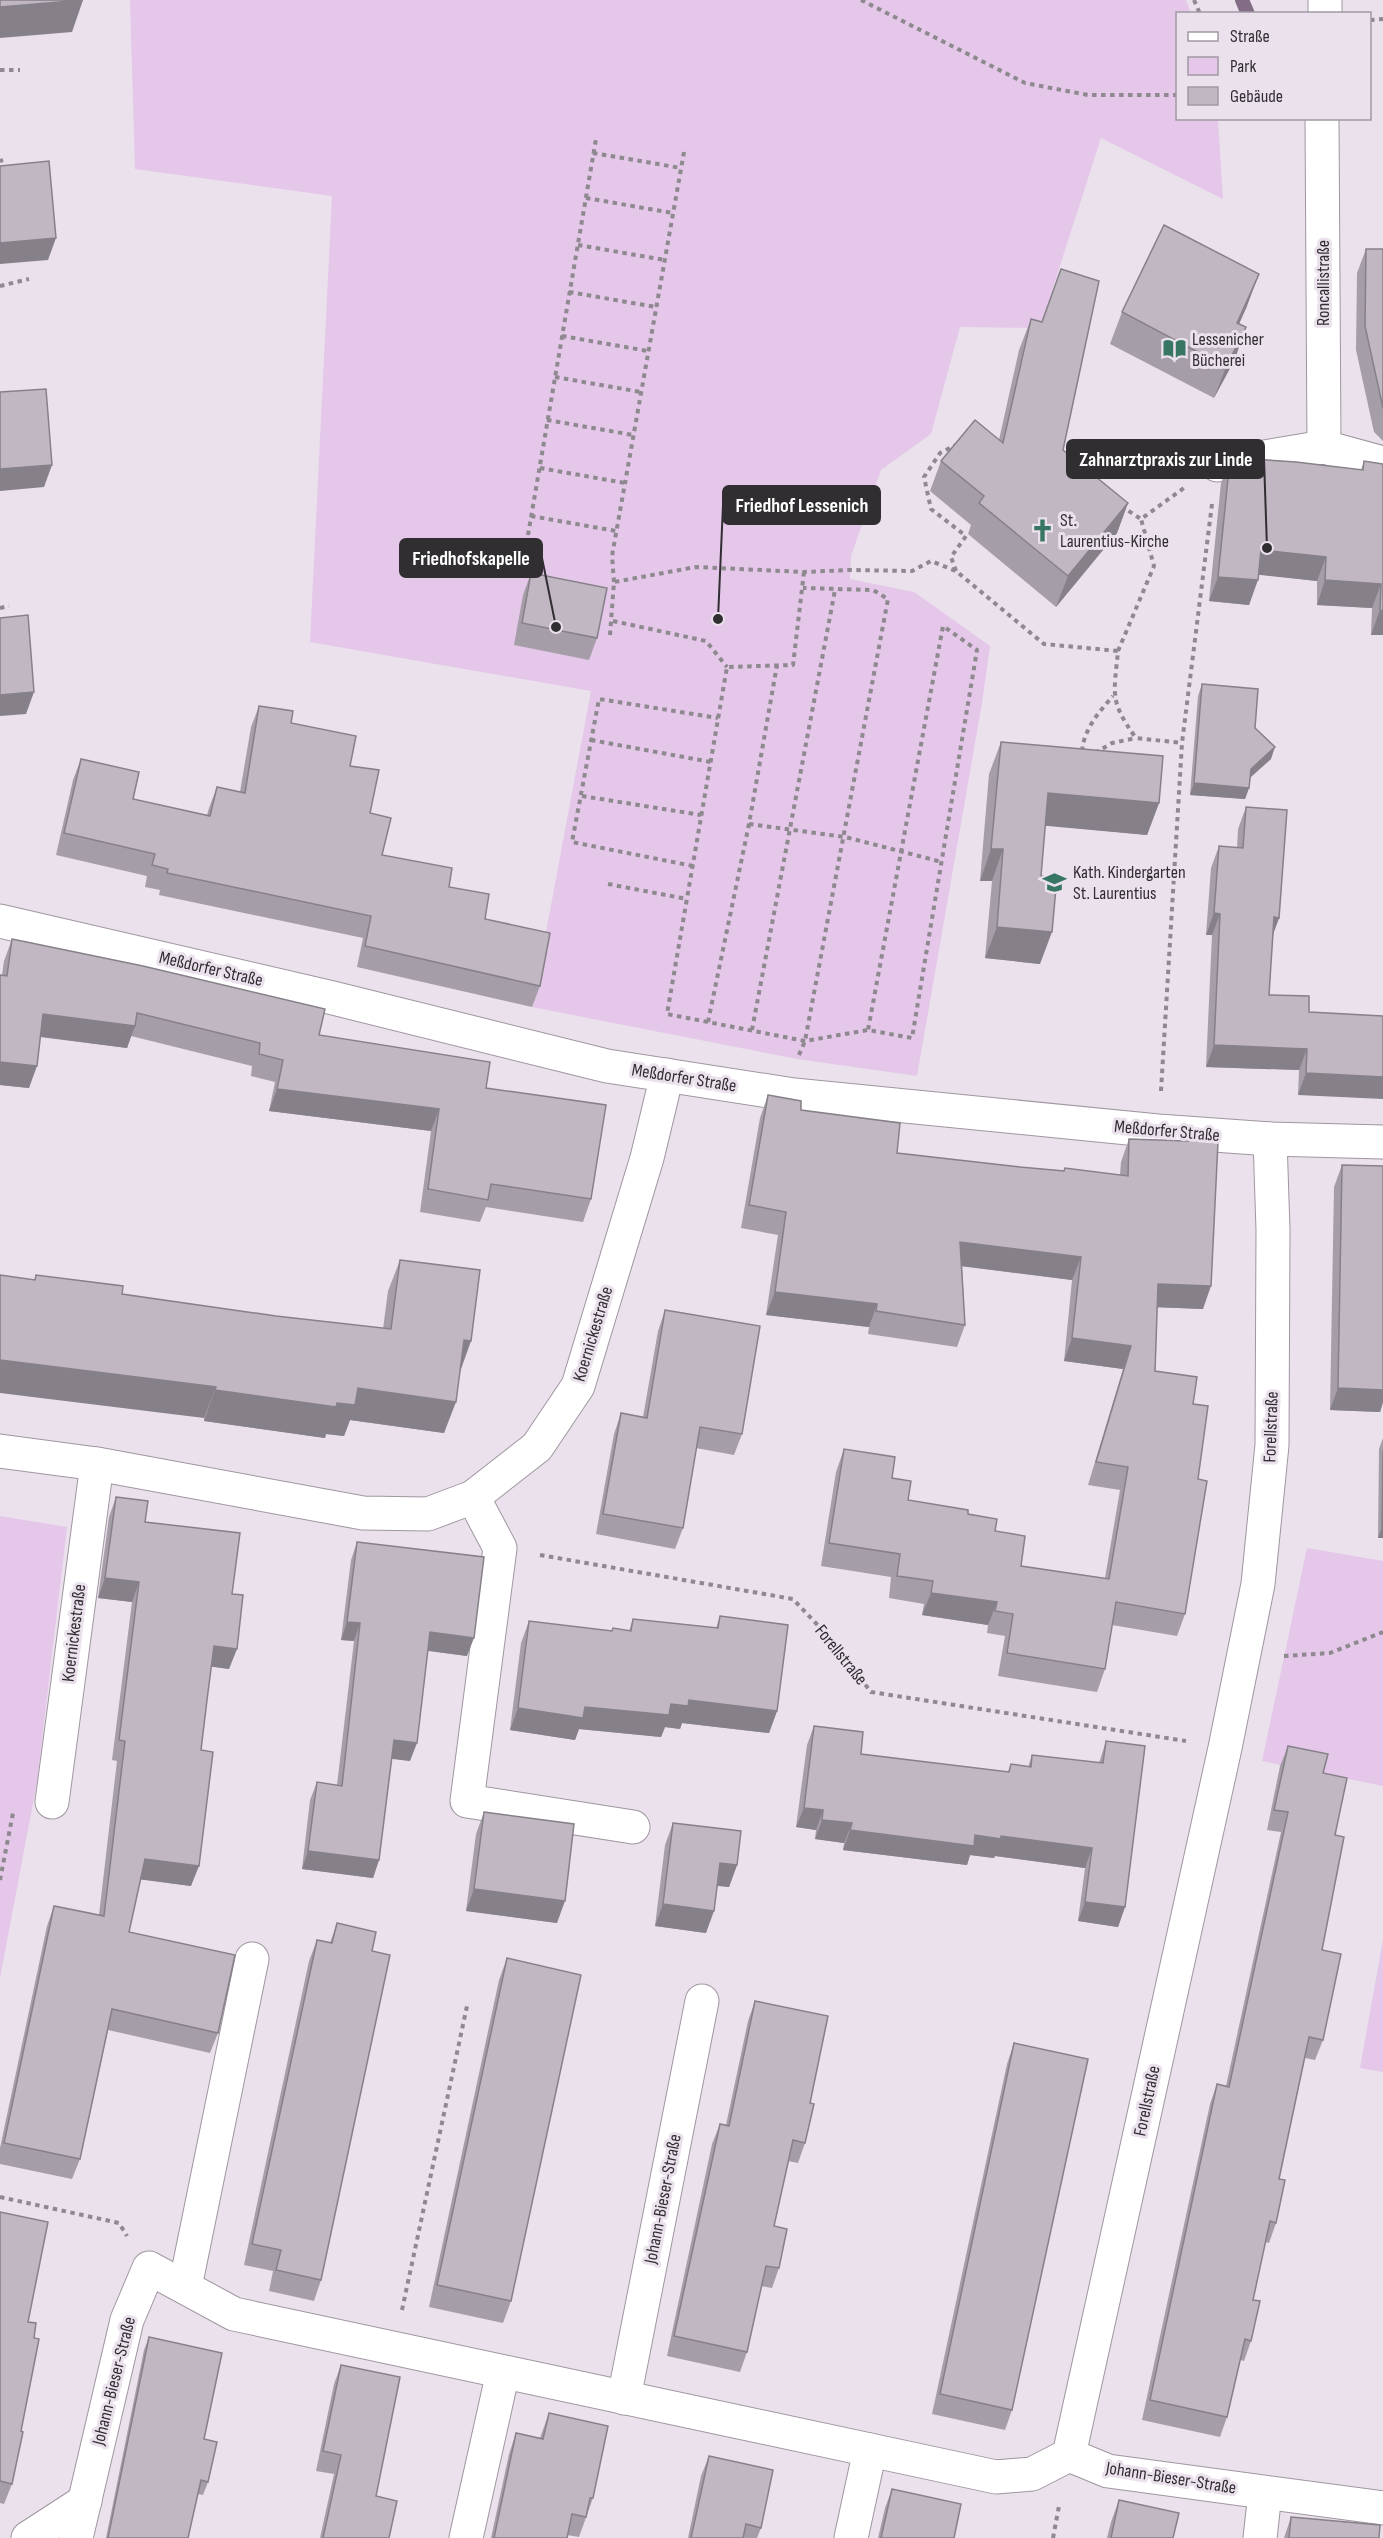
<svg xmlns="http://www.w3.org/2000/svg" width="1383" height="2538" viewBox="0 0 1383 2538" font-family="'Sofia Sans Condensed',sans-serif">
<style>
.green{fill:#e4c7e9}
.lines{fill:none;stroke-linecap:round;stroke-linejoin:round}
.stream{stroke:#826c86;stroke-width:14}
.minor-casing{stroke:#9f96a0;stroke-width:35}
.path{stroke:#8e888f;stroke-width:4;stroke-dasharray:4.5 4.5;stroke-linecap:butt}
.minor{stroke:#fff;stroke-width:33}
.wall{fill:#a59da7}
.shaded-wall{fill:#868088}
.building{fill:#c0b7c2;stroke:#868088;stroke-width:1.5}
.labels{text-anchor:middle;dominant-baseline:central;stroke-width:6;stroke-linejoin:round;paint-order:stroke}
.street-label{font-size:18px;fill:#312e32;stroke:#eae1ec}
.poi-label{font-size:18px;fill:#312e32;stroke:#eae1ec;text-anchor:start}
.leader{fill:none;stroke:#312e32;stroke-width:2}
.callout-dot{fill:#312e32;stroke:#eae1ec;stroke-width:2}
.callout{fill:#312e32;stroke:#312e32;stroke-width:2}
.callout-label{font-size:20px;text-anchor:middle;font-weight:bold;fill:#fff}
</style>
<rect width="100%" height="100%" fill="#eae1ec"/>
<g class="green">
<path d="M130 0H1186L1191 13 1178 14V118L1218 119 1223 199 1101 138 1040 328 960 327 931 434 881 470 851 556 850 579 914 592 990 646 982 703 917 1076 797 1059 532 1007 591 691 310 642 332 196 135 169Z"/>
<path d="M0 1516 67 1527 37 1782 0 1978Z"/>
<path d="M1307 1548 1383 1561V1786L1262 1761Z"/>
<path d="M1383 1940V2072L1360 2068Z"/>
</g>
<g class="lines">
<path class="stream" d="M1242 0 1248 14"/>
<defs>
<g id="minor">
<path d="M1325 14V0"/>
<path d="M1322 118 1324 447"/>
<path d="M1217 465 1324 447 1383 463"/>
<path d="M0 921 333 998 607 1066 794 1095 1158 1131 1270 1139 1383 1142"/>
<path d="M0 1451 97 1464 363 1513 428 1514 473 1497 537 1447 578 1386 647 1158 667 1075"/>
<path d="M473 1497 500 1548 467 1801 633 1827"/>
<path d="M52 1802 97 1464"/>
<path d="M185 2287 252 1959"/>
<path d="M624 2398 702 2001"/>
<path d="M1069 2455 1225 1748 1258 1584 1272 1445 1273 1230 1270 1139"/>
<path d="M28 2538 85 2501"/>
<path d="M76 2538 127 2320 149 2268 234 2314 996 2477 1032 2474 1069 2455 1108 2471 1383 2508"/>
<path d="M466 2538 503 2372"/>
<path d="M851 2538 870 2450"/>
<path d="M1260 2538 1265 2493"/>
</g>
</defs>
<use href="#minor" class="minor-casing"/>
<g class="path">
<path d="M861 0 1025 83 1088 95H1178"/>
<path d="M1194 0 1200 14"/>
<path d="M1370 20 1383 19"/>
<path d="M0 70H20"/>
<path d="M593 153 681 168"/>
<path d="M0 161 3 160"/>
<path d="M586 198 673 213"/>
<path d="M578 245 665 260"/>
<path d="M0 286 29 279"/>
<path d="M569 292 656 307"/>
<path d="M562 336 648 351"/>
<path d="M555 377 641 392"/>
<path d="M547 420 633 435"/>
<path d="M540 468 625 483"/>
<path d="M1121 506 1141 519 1184 488"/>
<path d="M531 516 616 531"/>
<path d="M528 535 596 139"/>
<path d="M956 571 951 557 966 536 931 509 924 477 940 453 956 445"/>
<path d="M804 572 793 665 727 667 667 1014 805 1041 868 1030 912 1038 977 650 943 626 868 1030"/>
<path d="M614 582 612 556 684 152"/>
<path d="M0 608 9 606"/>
<path d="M613 621 706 641 727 667"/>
<path d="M610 635 614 582 696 567 804 572 849 570 912 571 931 561 956 571 1044 644 1118 651C1114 694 1109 701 1136 738L1182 743"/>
<path d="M1118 651 1154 566 1141 519"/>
<path d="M591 740 711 762"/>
<path d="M1082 751C1084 729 1099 712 1113 696"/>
<path d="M1095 753 1112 743 1136 738"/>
<path d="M582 796 701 815"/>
<path d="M749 824 845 837 942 862"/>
<path d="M693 866 572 842 599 699 718 718"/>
<path d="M608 884 687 899"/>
<path d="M708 1022 749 824 777 665"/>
<path d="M752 1030 835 590"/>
<path d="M799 1055 805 1041 888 599 873 590 803 588"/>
<path d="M1161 1091 1182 743 1212 504"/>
<path d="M540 1555 793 1599 826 1634 871 1692 1186 1741"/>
<path d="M1284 1656 1330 1653 1383 1632"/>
<path d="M0 1880 13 1813"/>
<path d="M0 2197 119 2223 127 2236"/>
<path d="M402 2310 467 2006"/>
<path d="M1053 2538 1059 2506"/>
</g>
<use href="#minor" class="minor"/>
</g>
<g class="wall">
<path d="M1366 249H1383V441L1374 432 1356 350 1357 273Z"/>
<path d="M1061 269 1063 450 1128 503 1117 533 1056 607 968 534 971 525 930 491 941 461 999 440 1019 350 1031 319 1042 322Z"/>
<path d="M1247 306 1239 324 1235 359 1214 398 1110 344 1122 312Z"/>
<path d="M1230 459 1361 470 1364 461 1383 464V635H1371L1372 608 1317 605V581L1258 574 1249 605 1209 601 1221 483Z"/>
<path d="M531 573 597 638 589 660 514 645 523 595Z"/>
<path d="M1202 684 1255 728 1271 759 1250 778 1249 788 1245 799 1190 795 1198 696Z"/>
<path d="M259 706 291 723 350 766 370 813 382 855 449 887 485 919 540 986 532 1007 357 967 363 938 159 895 160 890 145 887 147 876 56 855 73 780 81 759 133 799 207 815 209 808 217 787 240 792 251 727Z"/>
<path d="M1001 742 1159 803 1147 835 1045 825 1041 876 1040 964 985 958 992 881H980L989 774Z"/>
<path d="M1246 807 1279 918 1273 935 1269 995 1309 1012 1383 1016 1298 1095 1299 1070 1206 1067 1212 935H1206L1211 868 1219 846 1237 848 1238 829Z"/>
<path d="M12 939 486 1088 591 1199 583 1222 486 1207 480 1222 420 1212 431 1131 269 1111 275 1082 251 1076 252 1066 131 1036 127 1048 40 1037 29 1088 0 1085V975H2L4 961Z"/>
<path d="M768 1095 897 1153 1020 1167 1120 1175 1121 1162 1129 1139 1203 1309 1157 1307 1155 1371 1193 1404 1198 1479 1185 1614 1177 1636 1112 1625 1105 1669 1097 1692 998 1676 1005 1636 987 1633 988 1625 922 1615 924 1604 889 1598 891 1577 821 1566 836 1472 844 1449 892 1478 908 1500 968 1514 995 1531 1021 1566 1105 1578 1120 1490 1088 1485 1123 1369 1064 1361 1072 1280 962 1266 965 1325 957 1347 868 1334 869 1327 766 1315 778 1235 741 1228 760 1118Z"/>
<path d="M1342 1165 1383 1166V1402L1380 1412 1330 1410 1334 1187Z"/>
<path d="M400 1260 460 1371 444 1433 350 1420 344 1436 326 1434 325 1438 204 1421V1418L35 1279 36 1275 122 1294 276 1316 383 1329 388 1291Z"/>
<path d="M665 1310 742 1434 734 1455 696 1448 683 1528 675 1549 596 1534 614 1434 621 1413 643 1417 658 1331Z"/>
<path d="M1383 1438V1538H1378L1379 1449Z"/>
<path d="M116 1497 232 1594 229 1669 211 1666 201 1750 191 1886 140 1879 129 1932 218 2033 210 2053 108 2030 80 2159 72 2179 0 2164V2148L47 1926 54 1906 99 1915 117 1761 112 1760 132 1602 98 1598 109 1517Z"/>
<path d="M357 1542 467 1656 428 1651 410 1761 392 1759 379 1860 373 1878 302 1869 310 1800 317 1782 337 1785 354 1641 341 1640 351 1560Z"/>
<path d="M720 1616 777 1711 769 1733 682 1723 680 1729 665 1727 661 1737 579 1729 575 1740 510 1730 521 1643 529 1621 612 1631H629L633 1619 716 1628Z"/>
<path d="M814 1726 861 1754 1008 1772 1011 1764 1028 1767 1032 1755 1099 1763 1106 1741 1125 1907 1118 1927 1078 1921 1085 1868 995 1856 994 1858 970 1855 967 1865 843 1850 844 1843 815 1839 816 1830 796 1827 807 1745Z"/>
<path d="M1288 1746 1323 1773 1335 1835 1322 1950 1323 2040 1315 2060 1305 2058 1279 2179 1276 2223 1269 2243 1265 2242 1253 2300 1251 2341 1244 2361 1240 2360 1227 2417 1220 2437 1142 2420 1210 2104 1217 2084 1226 2086 1281 1832 1267 1830 1280 1766Z"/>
<path d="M484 1812 557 1923 466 1911 476 1834Z"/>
<path d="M673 1823 737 1865 729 1887 717 1886 706 1933 655 1926 665 1845Z"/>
<path d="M337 1923 372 1951 321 2280 314 2301 269 2291 273 2271 244 2265 309 1961 317 1940 330 1943Z"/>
<path d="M507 1958 511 2301 503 2323 429 2307 499 1980Z"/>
<path d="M755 2001 810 2103 805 2143 798 2163 788 2161 774 2226 779 2268 772 2288 761 2286 747 2352 740 2372 667 2356 712 2144 720 2124 726 2125 748 2021Z"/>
<path d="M1014 2043 1012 2410 1005 2430 932 2414 1007 2064Z"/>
<path d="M0 2212 28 2322 34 2338 21 2431 12 2484 4 2504 0 2503Z"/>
<path d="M149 2337 204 2439 208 2482 203 2495 198 2494 188 2538H106L144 2350Z"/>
<path d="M341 2365 376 2496 389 2538H320L334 2474 316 2471 334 2384Z"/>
<path d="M549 2413 593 2498 579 2537 567 2535V2538H491L509 2454 516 2433 540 2438Z"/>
<path d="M709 2456 761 2528 757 2538H688L701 2476Z"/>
<path d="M892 2489 954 2538H878L885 2508Z"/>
<path d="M1119 2500 1173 2538H1107L1111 2522Z"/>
<path d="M1291 2517 1379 2538H1284Z"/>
</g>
<g class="shaded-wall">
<path d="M83 0 72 32 0 38V7Z"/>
<path d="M56 238 48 260 0 264V243Z"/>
<path d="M1259 274 1247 306 1225 355 1237 323Z"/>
<path d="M1246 327 1235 359 1214 398 1226 367Z"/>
<path d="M52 465 44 487 0 491V469Z"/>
<path d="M1128 503 1117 533 1056 607 1068 576Z"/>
<path d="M1261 550 1326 557 1317 581 1252 574Z"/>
<path d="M1218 577 1258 580 1249 605 1209 601Z"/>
<path d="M1325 580 1381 584 1372 608 1317 605Z"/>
<path d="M1380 610 1383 611V635H1371Z"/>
<path d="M34 692 26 714 0 716V695Z"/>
<path d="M1275 747 1271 759 1247 780 1251 769Z"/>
<path d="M1194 783 1249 788 1245 799 1190 795Z"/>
<path d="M1048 793 1159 803 1147 835 1037 825Z"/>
<path d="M991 849H1003L992 881H980Z"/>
<path d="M1214 913 1220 914 1212 935H1206Z"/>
<path d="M1274 917 1279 918 1271 939Z"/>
<path d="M997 927 1052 932 1040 964 985 958Z"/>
<path d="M43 1014 135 1026 127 1048 35 1036Z"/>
<path d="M1214 1045 1307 1049 1299 1070 1206 1067Z"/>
<path d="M0 1062 37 1066 29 1088 0 1085Z"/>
<path d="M1306 1073 1383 1077V1099L1298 1095Z"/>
<path d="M277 1089 439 1109 431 1131 269 1111Z"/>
<path d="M960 1242 1081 1257 1072 1280 952 1265Z"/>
<path d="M1158 1284 1211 1286 1203 1309 1150 1307Z"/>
<path d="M775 1292 877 1304 869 1327 766 1315Z"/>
<path d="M1072 1338 1131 1346 1123 1369 1064 1361Z"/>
<path d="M464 1340 471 1341 460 1372Z"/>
<path d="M0 1360 216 1387 204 1418 0 1393Z"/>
<path d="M358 1388 456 1402 444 1433 350 1420 344 1436 326 1434 325 1438 204 1421 215 1390Z"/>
<path d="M1338 1388 1383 1390V1402L1380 1412 1330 1410Z"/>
<path d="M1382 1527H1383V1538H1378Z"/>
<path d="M105 1578 139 1582 132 1602 98 1598Z"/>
<path d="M931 1593 997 1602 988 1625 922 1615Z"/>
<path d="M347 1622 360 1623 354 1641 341 1640Z"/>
<path d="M430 1632 474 1638 467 1656 423 1650Z"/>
<path d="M214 1646 237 1649 229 1669 206 1666Z"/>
<path d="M689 1700 777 1711 769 1733 682 1723 680 1729 665 1727 661 1737 579 1729 575 1740 510 1730 518 1708 671 1704Z"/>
<path d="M394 1740 417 1743 410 1761 388 1758Z"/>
<path d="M804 1808 823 1810 816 1830 796 1827Z"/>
<path d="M822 1820 852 1823 844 1843 815 1839Z"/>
<path d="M850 1830 1001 1836 1092 1848 1085 1868 995 1856 994 1858 970 1855 967 1865 843 1850Z"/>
<path d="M308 1851 379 1860 373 1878 302 1869Z"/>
<path d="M145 1859 199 1866 191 1886 137 1879Z"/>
<path d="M720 1863 737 1865 729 1887 712 1885Z"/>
<path d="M474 1889 565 1901 557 1923 466 1911Z"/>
<path d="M1085 1902 1125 1907 1118 1927 1078 1921Z"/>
<path d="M663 1904 714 1911 706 1933 655 1926Z"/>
</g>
<g class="building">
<path d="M0 0H83L0 7Z"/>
<path d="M49 161 56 238 0 243V166Z"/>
<path d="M1164 225 1259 274 1237 323 1246 327 1226 367 1122 312Z"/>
<path d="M1366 249H1383V408L1365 326Z"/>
<path d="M1061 269 1099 281 1063 450 1128 503 1068 576 979 503 984 496 941 461 975 420 1003 443 1031 319 1042 322Z"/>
<path d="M46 389 52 465 0 469V392Z"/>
<path d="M1239 458 1296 462 1363 470 1364 461 1383 464V611L1380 610 1381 584 1325 580 1326 557 1261 550 1258 580 1218 577 1230 459Z"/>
<path d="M531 573 607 588 597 638 522 623Z"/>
<path d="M28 615 34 692 0 695V618Z"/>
<path d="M1202 684 1258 689 1255 728 1275 747 1251 769 1249 788 1194 783Z"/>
<path d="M259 706 293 711 291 723 356 736 350 766 379 770 370 813 391 818 382 855 452 868 449 887 489 894 485 919 550 933 540 986 365 946 371 916 167 873 168 869 152 865 155 854 64 833 81 759 139 772 133 799 210 816 217 787 245 793Z"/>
<path d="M1001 742 1163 756 1159 803 1048 793 1041 876 1057 877 1052 932 997 927 1003 849H991Z"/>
<path d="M1246 807 1287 810 1279 918 1274 917 1269 995 1309 996V1012L1383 1016V1077L1306 1073 1307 1049 1214 1045 1220 914 1214 913 1219 846 1243 848Z"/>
<path d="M12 939 143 966 325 1009 319 1035 490 1062 486 1088 606 1105 591 1199 491 1184 488 1200 428 1189 439 1109 277 1089 283 1060 259 1054 260 1043 137 1013 135 1026 43 1014 37 1066 0 1062V975L7 976Z"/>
<path d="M768 1095 801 1101V1110L900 1123 897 1153 1020 1167 1064 1171 1065 1168 1128 1176 1129 1139 1218 1142 1211 1286 1158 1284 1155 1371 1197 1377 1193 1404 1208 1406 1198 1479 1207 1481 1185 1614 1116 1602 1105 1669 1007 1653 1013 1614 995 1611 997 1602 931 1593 933 1581 897 1576 900 1554 829 1543 844 1449 895 1457 892 1478 911 1481 908 1500 968 1510V1514L997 1519 995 1531 1025 1536 1021 1566 1109 1579 1128 1467 1096 1462 1131 1346 1072 1338 1081 1257 960 1242 965 1325 876 1311 877 1304 775 1292 786 1212 749 1205Z"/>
<path d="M1342 1165 1383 1166V1390L1338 1388Z"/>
<path d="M400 1260 480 1270 471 1341 464 1340 456 1402 358 1388 355 1405 337 1403 336 1407 215 1390 216 1387 0 1360V1275L35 1280 36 1275 123 1286 122 1294 276 1316 391 1329Z"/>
<path d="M665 1310 760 1326 742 1434 700 1427 683 1528 603 1514 621 1413 647 1418Z"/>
<path d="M1383 1451V1527H1382Z"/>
<path d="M116 1497 148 1501 145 1522 240 1533 232 1594 243 1595 237 1649 214 1646 207 1700 201 1750 213 1752 199 1866 145 1859 129 1932 235 1955 218 2033 112 2009 80 2159 4 2143 54 1906 104 1916 125 1741 119 1740 139 1582 105 1578Z"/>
<path d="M357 1542 484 1557 474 1638 430 1632 417 1743 394 1740 379 1860 308 1851 317 1782 342 1786 360 1623 347 1622Z"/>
<path d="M720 1616 788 1625 777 1711 689 1700 688 1706 671 1704 669 1715 585 1707 583 1718 518 1708 529 1621 612 1631 613 1628 631 1631 633 1619 718 1628Z"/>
<path d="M814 1726 863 1732 861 1754 1009 1772 1011 1764 1031 1767 1032 1755 1103 1763 1106 1741 1145 1746 1125 1907 1085 1902 1092 1848 1001 1836V1839L975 1835 974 1846 850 1830 852 1823 822 1820 823 1810 804 1808Z"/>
<path d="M1288 1746 1328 1754 1323 1773 1347 1778 1335 1835 1344 1837 1322 1950 1341 1954 1323 2040 1309 2037 1279 2179 1285 2180 1276 2223 1270 2221 1253 2300 1260 2301 1251 2341 1245 2339 1227 2417 1150 2400 1217 2084 1229 2087 1274 1877 1288 1812 1274 1810Z"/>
<path d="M484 1812 574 1824 565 1901 474 1889Z"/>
<path d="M673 1823 741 1831 737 1865 720 1863 714 1911 663 1904Z"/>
<path d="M337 1923 376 1932 372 1951 390 1955 321 2280 276 2270 281 2250 252 2244 317 1940 332 1943Z"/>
<path d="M507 1958 581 1975 511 2301 437 2285Z"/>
<path d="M755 2001 828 2016 810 2103 814 2104 805 2143 793 2140 774 2226 787 2229 779 2268 766 2266 747 2352 674 2336 720 2124 729 2126Z"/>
<path d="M1014 2043 1088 2059 1012 2410 940 2394Z"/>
<path d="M0 2212 48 2222 28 2322 36 2323 34 2338 39 2339 21 2431 23 2432 12 2484 0 2481Z"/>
<path d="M149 2337 222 2353 204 2439 217 2442 208 2482 201 2480 188 2538H108Z"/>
<path d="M341 2365 400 2377 376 2496 397 2501 389 2538H323L341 2455 323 2451Z"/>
<path d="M549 2413 608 2426 593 2498H590L586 2517 572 2514 567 2538H494L516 2433 543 2439Z"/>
<path d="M709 2456 773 2470 761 2528 746 2524 743 2538H691Z"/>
<path d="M892 2489 961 2504 954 2538H881Z"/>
<path d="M1119 2500 1179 2513 1173 2538H1111Z"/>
<path d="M1291 2517 1380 2525 1379 2538H1289Z"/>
</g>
<defs>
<symbol id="library-bare" viewBox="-9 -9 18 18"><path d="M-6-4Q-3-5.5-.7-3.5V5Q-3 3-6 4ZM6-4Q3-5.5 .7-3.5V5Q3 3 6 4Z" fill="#387664" stroke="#eae1ec" stroke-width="2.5" paint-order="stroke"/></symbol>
<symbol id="church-bare" viewBox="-9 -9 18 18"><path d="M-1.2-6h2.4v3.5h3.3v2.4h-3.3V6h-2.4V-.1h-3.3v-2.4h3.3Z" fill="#387664" stroke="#eae1ec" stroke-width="2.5" paint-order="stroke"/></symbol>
<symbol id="school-bare" viewBox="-9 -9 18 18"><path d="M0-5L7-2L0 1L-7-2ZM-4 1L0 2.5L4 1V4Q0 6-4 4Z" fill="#387664" stroke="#eae1ec" stroke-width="2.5" paint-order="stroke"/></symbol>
</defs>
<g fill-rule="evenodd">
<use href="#library-bare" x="1158" y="332" width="33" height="33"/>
<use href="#church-bare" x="1026" y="514" width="33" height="33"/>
<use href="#school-bare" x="1038" y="866" width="33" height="33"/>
</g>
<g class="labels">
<g class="street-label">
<text transform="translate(1323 283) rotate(-90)">Roncallistraße</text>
<text transform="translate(211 969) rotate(13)">Meßdorfer Straße</text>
<text transform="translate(684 1078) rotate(9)">Meßdorfer Straße</text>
<text transform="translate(1167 1131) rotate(5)">Meßdorfer Straße</text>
<text transform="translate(593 1334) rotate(-73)">Koernickestraße</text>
<text transform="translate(1271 1427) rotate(-88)">Forellstraße</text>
<text transform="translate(74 1633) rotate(-83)">Koernickestraße</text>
<text transform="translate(841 1655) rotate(51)">Forellstraße</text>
<text transform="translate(1147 2101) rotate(-78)">Forellstraße</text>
<text transform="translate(663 2199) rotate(-79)">Johann-Bieser-Straße</text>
<text transform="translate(114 2381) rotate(-76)">Johann-Bieser-Straße</text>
<text transform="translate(1171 2478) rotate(9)">Johann-Bieser-Straße</text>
</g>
<g class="poi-label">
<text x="1192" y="339">Lessenicher<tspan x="1192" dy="21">Bücherei</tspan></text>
<text x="1060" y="520">St.<tspan x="1060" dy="21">Laurentius-Kirche</tspan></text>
<text x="1073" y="872">Kath. Kindergarten<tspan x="1073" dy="21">St. Laurentius</tspan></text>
</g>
</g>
<path class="leader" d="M1267 548L1264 459M718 619L723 505M556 627L542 558"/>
<g class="callout-dot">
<circle cx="1267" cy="548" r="6"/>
<circle cx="718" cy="619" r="6"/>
<circle cx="556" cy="627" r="6"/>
</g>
<g class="callout">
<rect x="1067" y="440" width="197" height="38" rx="6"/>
<rect x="723" y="486" width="157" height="38" rx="6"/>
<rect x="400" y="539" width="142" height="38" rx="6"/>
</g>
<g class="callout-label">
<text x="1166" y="466">Zahnarztpraxis zur Linde</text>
<text x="802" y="512">Friedhof Lessenich</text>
<text x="471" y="565">Friedhofskapelle</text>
</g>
<rect x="1176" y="12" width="195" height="108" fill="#eae1ec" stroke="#a099a2" stroke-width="1.5"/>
<rect x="1188" y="32" width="30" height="9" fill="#ffffff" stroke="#a099a2" stroke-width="1.5"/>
<text x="1230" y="42" font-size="18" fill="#312e32">Straße</text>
<rect x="1188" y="57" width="30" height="18" fill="#e4c7e9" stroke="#a099a2" stroke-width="1.5"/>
<text x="1230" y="72" font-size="18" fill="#312e32">Park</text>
<rect x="1188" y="87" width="30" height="18" fill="#c0b7c2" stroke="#a099a2" stroke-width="1.5"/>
<text x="1230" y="102" font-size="18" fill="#312e32">Gebäude</text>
</svg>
